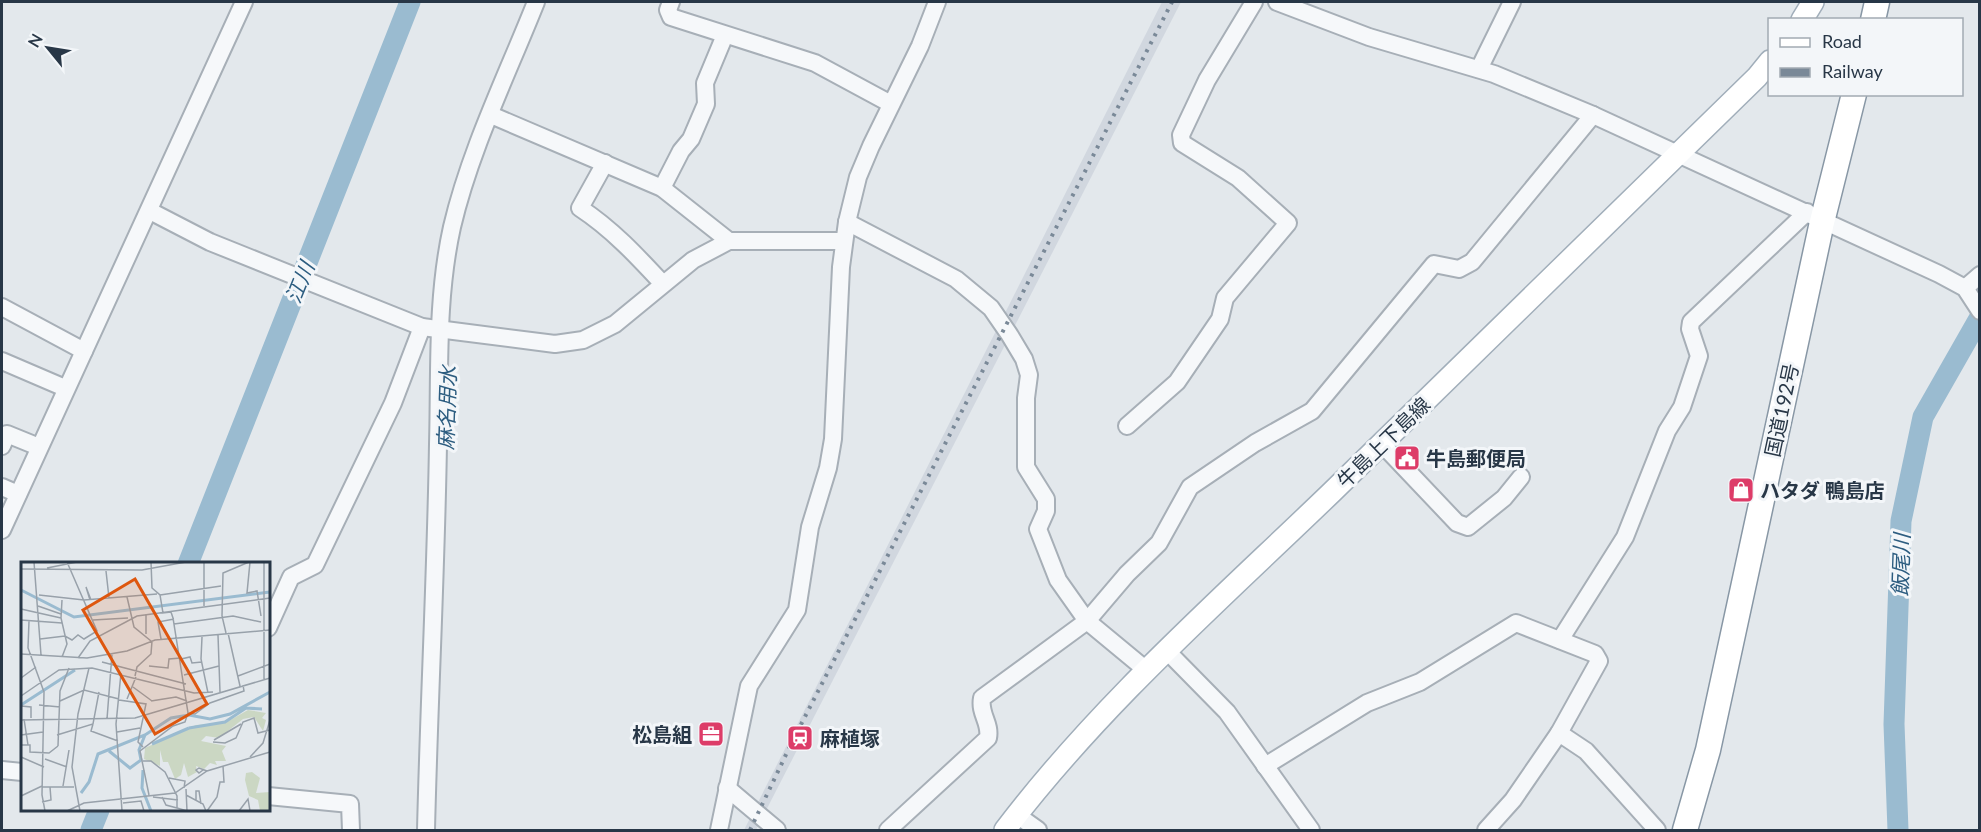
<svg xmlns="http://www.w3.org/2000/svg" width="1981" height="832" viewBox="0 0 1981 832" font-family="Lato,'Noto Sans JP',sans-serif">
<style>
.built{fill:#d1d7df}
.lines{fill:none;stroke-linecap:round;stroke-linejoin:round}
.river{stroke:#9abbd0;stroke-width:21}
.minor-casing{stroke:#a7afb7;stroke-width:20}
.major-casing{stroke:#a1aeba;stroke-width:24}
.highway-casing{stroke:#8897a5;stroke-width:27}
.minor{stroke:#f6f8fa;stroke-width:16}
.major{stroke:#fff;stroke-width:21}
.highway{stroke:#fff;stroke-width:24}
.rail{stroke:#7a8998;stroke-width:4;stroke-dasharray:3 6;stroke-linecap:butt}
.labels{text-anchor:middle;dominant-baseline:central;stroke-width:6;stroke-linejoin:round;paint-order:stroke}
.street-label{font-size:20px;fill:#283747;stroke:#f3f6f9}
.poi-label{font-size:20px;font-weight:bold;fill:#283747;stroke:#f3f6f9;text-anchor:start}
.water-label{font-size:21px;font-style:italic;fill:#2d5d80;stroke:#f3f6f9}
.inset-river{fill:none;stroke:#9abbd0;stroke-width:3}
.inset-road{fill:none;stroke:#98a1aa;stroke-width:1.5}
.view{fill:#de570f;fill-opacity:0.15;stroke:#de570f;stroke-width:3}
.inset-edge{fill:none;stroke:#283747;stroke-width:3}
</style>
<rect width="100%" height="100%" fill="#e3e8ec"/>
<path class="built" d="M1162 2H1181L756 830H744Z"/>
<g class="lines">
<g class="river">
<path d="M188 564 410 2"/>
<path d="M91 830 99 810"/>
<path d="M1898 830 1894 724 1901 521 1923 417 1980 317"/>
</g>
<defs>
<g id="minor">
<path d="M671 2 668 10 671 17 815 63 891 104"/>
<path d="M1277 2 1369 37 1494 74 1593 115 1939 274 1965 288 1980 311"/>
<path d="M1479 69 1512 2"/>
<path d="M491 115 662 188 729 241"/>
<path d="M605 163 580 208C612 229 637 256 663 284"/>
<path d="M662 188 681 151 691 139 706 104 705 83 725 35"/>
<path d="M150 211 210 242 422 327 555 344 583 340 615 324 693 260 729 241H843"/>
<path d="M847 222 956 279 991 308 1009 334 1024 359 1029 375 1026 398V467L1046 499V511L1038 529 1058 580 1087 621 1145 669"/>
<path d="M1965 288 1980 275"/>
<path d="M2 307 84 351"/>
<path d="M2 361 65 388"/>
<path d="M1127 426 1177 382 1220 319 1225 298 1288 223 1238 178 1182 143 1181 135 1207 80 1254 2"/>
<path d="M1382 444 1457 523 1468 527 1504 498 1521 477"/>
<path d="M2 446 7 434 39 447"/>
<path d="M2 487 18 494"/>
<path d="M2 530 244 2"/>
<path d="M268 628 291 577 315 565 393 403 422 327"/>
<path d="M1560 640 1625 537 1667 431 1682 407 1699 356 1690 329 1691 322 1807 212"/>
<path d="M1167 651 1227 712 1311 830"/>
<path d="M1265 766 1367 703 1420 682 1516 623 1595 654 1599 661 1559 733"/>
<path d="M2 770 22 772"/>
<path d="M727 788 777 830"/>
<path d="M268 796 350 804 351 830"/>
<path d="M1017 815 1038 830"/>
<path d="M426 830C429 702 436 573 438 444 440 371 436 299 452 227 470 150 507 75 536 2"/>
<path d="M719 830 749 686 797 610 810 527 828 468 833 439 841 267 847 222 858 177 871 146 920 46 937 2"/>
<path d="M888 830 988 738C991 723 979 714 982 698L1087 621 1127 574 1159 543 1190 487 1255 443 1312 411 1434 264 1459 269 1472 262 1593 115"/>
<path d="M1486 830 1513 800 1559 733 1586 751 1657 830"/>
</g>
<g id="major">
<path d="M1802 20 1813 2"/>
<path d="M1005 830C1100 705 1219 601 1332 492 1474 355 1615 216 1757 77L1770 61"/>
</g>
<g id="highway">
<path d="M1873 20 1877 2"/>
<path d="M1685 830 1708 750 1822 222 1854 94"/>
</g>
</defs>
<use href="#minor" class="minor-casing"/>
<use href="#major" class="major-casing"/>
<use href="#highway" class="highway-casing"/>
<use href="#minor" class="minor"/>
<use href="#major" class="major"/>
<use href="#highway" class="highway"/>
<path class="rail" d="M750 830 792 742 1172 2"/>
</g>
<defs>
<symbol id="civic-square" viewBox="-11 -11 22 22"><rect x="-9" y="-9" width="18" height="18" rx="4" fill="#dd3c68" stroke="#f3f6f9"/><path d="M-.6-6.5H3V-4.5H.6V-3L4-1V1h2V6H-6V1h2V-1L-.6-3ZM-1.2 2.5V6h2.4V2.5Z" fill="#fff"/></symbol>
<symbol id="shop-square" viewBox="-11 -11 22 22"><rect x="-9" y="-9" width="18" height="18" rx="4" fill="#dd3c68" stroke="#f3f6f9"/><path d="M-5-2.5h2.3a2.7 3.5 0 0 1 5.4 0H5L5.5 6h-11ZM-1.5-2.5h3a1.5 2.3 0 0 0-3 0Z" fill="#fff"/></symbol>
<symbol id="office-square" viewBox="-11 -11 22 22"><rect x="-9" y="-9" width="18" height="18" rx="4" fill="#dd3c68" stroke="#f3f6f9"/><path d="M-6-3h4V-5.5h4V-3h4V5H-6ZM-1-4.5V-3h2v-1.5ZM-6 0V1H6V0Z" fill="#fff"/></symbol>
<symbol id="station-square" viewBox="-11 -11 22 22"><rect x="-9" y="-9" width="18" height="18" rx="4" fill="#dd3c68" stroke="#f3f6f9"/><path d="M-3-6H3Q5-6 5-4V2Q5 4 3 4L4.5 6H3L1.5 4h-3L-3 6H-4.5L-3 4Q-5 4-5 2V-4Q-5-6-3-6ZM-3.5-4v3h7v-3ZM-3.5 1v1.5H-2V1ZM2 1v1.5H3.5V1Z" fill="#fff"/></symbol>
</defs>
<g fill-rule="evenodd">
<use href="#civic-square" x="1392" y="443" width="30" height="30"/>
<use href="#shop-square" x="1726" y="475" width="30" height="30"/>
<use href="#office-square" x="696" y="719" width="30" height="30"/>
<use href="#station-square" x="785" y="723" width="30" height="30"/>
</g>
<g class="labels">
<g class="street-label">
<text transform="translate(1781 410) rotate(-78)">国道192号</text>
<text transform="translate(1383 442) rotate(-44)">牛島上下島線</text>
</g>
<g class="poi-label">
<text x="1426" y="458">牛島郵便局</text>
<text x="1760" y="490">ハタダ 鴨島店</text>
<text x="692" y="734" text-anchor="end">松島組</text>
<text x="820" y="738">麻植塚</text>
</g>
<g class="water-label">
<text transform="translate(299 282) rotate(-68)">江川</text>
<text transform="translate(446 408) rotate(-88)">麻名用水</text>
<text transform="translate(1900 565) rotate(-88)">飯尾川</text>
</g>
</g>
<g transform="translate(21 562)">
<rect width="249" height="249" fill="#e3e8ec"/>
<path d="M227 148 245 151 241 156 245 158 242 169 233 155 222 157 198 176 185 174 180 179 205 184 201 189 205 199H194L196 203 189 201 183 207 175 204 176 210 167 215 163 201 160 213 154 217 147 200H142L139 188V204L123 197 124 186 175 163 204 161ZM231 210 239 216 235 231 249 230V249H239L237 238 228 234 224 218 225 211Z" fill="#cbd7c3"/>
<path class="inset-river" d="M0 28 53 55 249 30M0 143 54 108M168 166 204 160 225 146 241 147M131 182 168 166M88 189 109 206 120 198 118 188 124 173M122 208 121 226 130 249M60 231 68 220 77 192 124 173 150 156 168 153 189 157 209 152 249 130"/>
<path class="inset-road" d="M13 0 20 93M66 0H117M183 0V44M229 0 226 31 236 29 240 54M26 6 56 0M0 7 121 8 165 0M85 9 88 36M18 33 63 38 136 32M139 33 200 24M106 35 113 65 130 79M41 38 40 56 46 82 41 95M69 38 65 25 70 38M17 44 40 52M0 47 40 56M125 52V72M0 58 41 61M72 58 107 56M8 59 7 86 23 130 21 233 24 249M153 62 212 54 240 60M205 71 201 54 202 11 228 0M207 71 219 124M197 73 199 130M181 75 180 97 187 131M19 77 44 74 51 78 57 73 63 77 76 69 46 0M140 77 137 60 153 57M0 92 66 96 106 89 134 78 249 68M57 96 69 79 116 54 249 36M160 97 169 95 171 101 181 100M81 100 165 122M128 104 147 106 148 97 160 96M100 111 95 162 101 249M163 113 198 104M114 114 116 105 130 92 131 79M217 114 249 102M0 116 15 105M243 117V0M112 125 131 139M0 134 38 108 71 106 173 131 192 130M106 137 115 115M98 138 125 142 117 180 122 185M39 139 63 128 98 137M130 139 155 135 166 139M18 143 39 145M0 144 10 145V156M167 151 174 152 189 141 223 129 222 123M3 157 7 183M86 157 91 92M0 158 114 156 249 116M72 162 70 169 97 179M96 170 119 166M0 173 22 170M36 173 72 162 78 130M193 178 220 162M192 180 204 181 215 176 222 160 233 156 237 171 249 168M0 183H9V190L28 191 37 184M37 184 39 129 48 106M0 195 23 205M229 195 242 181 249 158M24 197 46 205M122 199H130L144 210 156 234V246L166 249M182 208 178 211 175 208 178 206 186 209M148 216 164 219 163 226M42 224 48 188M21 225H53M165 227 166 249M128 233 119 189 152 164 164 160 167 151 152 56 150 50 142 51 139 33 131 26 130 0M165 233 182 242 185 249M0 234 21 224M132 235 157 238M141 235 145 243 156 246M175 238V229H178L180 242M21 240 30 238 29 225M102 241 120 239 123 249M46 249 63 241 154 231 186 209 249 190M59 249 51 205 57 152 68 106M186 249 196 235 199 220H203L202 204M218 249 227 237 229 249"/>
<path class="view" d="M114 17 186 142 134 172 62 48Z"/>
<rect width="249" height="249" class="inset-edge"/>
</g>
<rect width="1981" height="832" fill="none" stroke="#283747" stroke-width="6"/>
<rect x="1768" y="18" width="195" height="78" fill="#f3f6f9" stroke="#a2aab2" stroke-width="1.5"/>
<rect x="1780" y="38" width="30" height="9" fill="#ffffff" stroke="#a2aab2" stroke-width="1.5"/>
<text x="1822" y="48" font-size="18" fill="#283747">Road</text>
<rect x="1780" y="68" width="30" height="9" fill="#7a8998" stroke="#a2aab2" stroke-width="1.5"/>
<text x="1822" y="78" font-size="18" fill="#283747">Railway</text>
<g transform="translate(48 48) rotate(300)" stroke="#f3f6f9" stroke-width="4.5" paint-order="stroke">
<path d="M0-4.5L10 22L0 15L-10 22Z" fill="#283747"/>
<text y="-9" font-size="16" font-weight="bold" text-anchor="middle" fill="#283747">N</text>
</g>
</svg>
